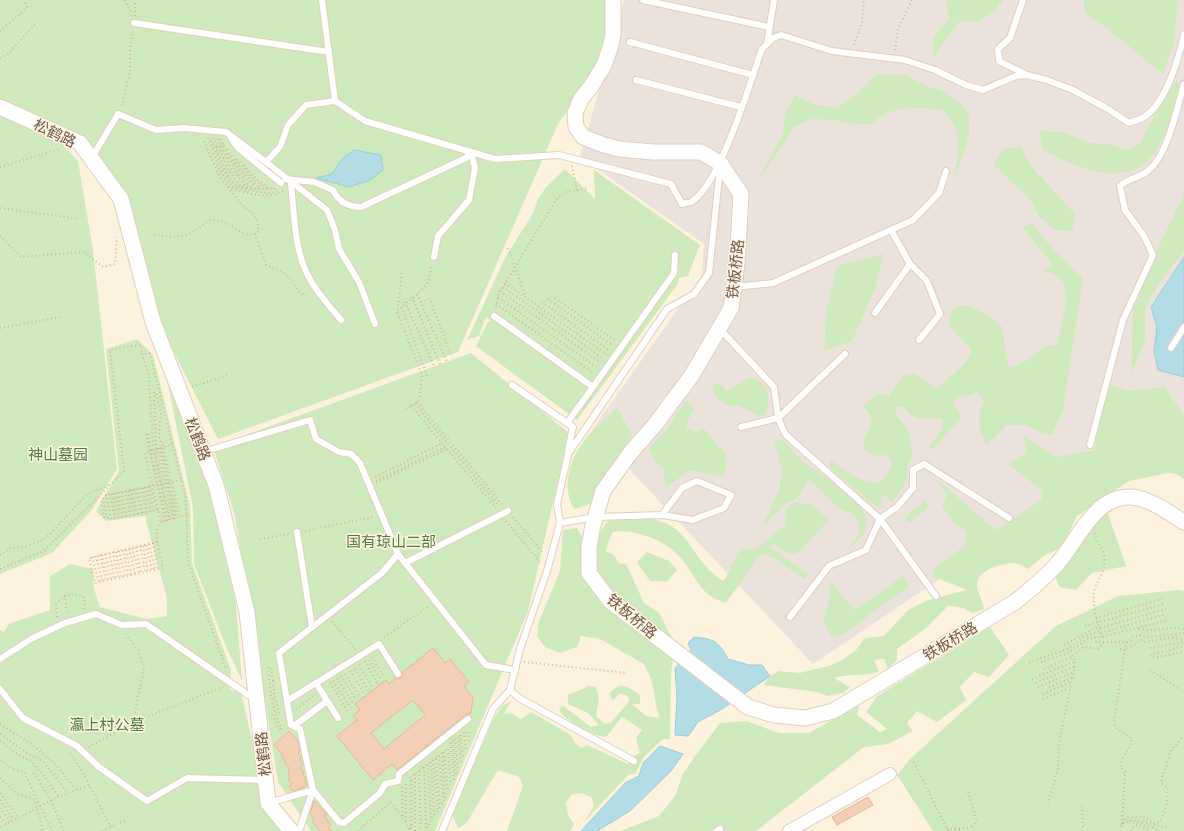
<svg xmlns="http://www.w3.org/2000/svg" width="1184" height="831" viewBox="0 0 1184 831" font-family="'Titillium Web','Noto Sans SC',sans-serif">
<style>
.industrial{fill:#ebe3db}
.green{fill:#ceeabd}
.water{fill:#b3dde6;stroke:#99ccd9}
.building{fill:#f3d0b5;stroke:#e6b795;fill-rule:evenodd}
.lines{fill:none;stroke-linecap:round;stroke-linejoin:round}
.service-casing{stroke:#e1ceba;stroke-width:8}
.minor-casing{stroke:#e1ceba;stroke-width:14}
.tertiary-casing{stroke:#e1ceba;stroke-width:17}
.path{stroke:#d7b399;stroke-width:2;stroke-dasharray:1 3;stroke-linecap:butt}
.service{stroke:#fff;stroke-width:6}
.minor{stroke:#fff;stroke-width:12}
.tertiary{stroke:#fff;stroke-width:15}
.labels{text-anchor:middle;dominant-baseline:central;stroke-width:3;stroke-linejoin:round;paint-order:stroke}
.street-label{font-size:15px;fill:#735846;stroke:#fff6e5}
.park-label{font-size:15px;fill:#4d7a3e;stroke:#fff6e5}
</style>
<rect width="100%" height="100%" fill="#fdf2de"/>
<path class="industrial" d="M624 0H1184V440L1149 439 813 664 592 430 702 275 704 244 580 157Z"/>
<g class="green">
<path d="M0 0H611L602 59 558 124 458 352 218 439 162 329 124 198 94 148 0 101Z"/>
<path d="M946 0H1003L994 12 979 21H960L933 57V39L949 18Z"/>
<path d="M1084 0H1178L1174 42 1163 74 1104 26 1090 18 1084 9Z"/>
<path d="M875 75H905L931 88 941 90 962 104 969 115V136L955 178C957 148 966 134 942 110L909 107 886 113 871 124H854L835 120 812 119 793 127 785 142 756 183 783 133 785 113 795 95 813 104 837 108 855 96Z"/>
<path d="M1177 79 1181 90C1173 110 1167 134 1155 152 1129 191 1077 167 1044 151L1039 131 1061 132 1090 143 1110 144 1126 150 1142 142 1144 133Z"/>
<path d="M0 112 53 135 78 161 93 250 117 469 91 511 52 553 0 574Z"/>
<path d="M1021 147 1031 166 1076 215 1072 231 1055 230 1039 217 1031 200 994 165 1002 149Z"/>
<path d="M565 169 595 199 594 170 700 245 688 276 679 278 677 285 577 420 476 346 488 322 491 321 486 317 479 336 467 340 505 258 533 213 538 199 546 187Z"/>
<path d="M1184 188V250L1150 297 1145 311V340L1131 374 1133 311 1159 246 1182 199Z"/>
<path d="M1032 223 1048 243 1083 279 1063 410 1052 435 1040 432 1026 425H1008L986 445C979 429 976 418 984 402L978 392 965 397 957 396 953 404 962 417 932 450 929 446 942 430 943 419C926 417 915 423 904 407H896V416L907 427 913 454C906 463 909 476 904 485 900 491 896 498 891 503L886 495 880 498 883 508 872 504 831 468 829 459C845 470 859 483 879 483L887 475 892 463 888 455C877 456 871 457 863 448 864 436 870 428 872 416L863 406 878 393 889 396 903 376 915 374 937 389 968 360 972 350 949 326C950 323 949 317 951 314 960 292 993 319 1003 328L1005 351 1009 368 1028 360 1045 346 1057 345 1066 304 1064 283 1053 273 1043 272 1052 263 1022 227Z"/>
<path d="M884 254 875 289 852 341 824 351 826 311 837 266Z"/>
<path d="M137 339 153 355 190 506 192 563 231 670 230 689 241 693 258 765 259 794 285 831H0V630L4 632 9 624 50 610V576L70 564 93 569 94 589 100 607 147 619 167 616V598L146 521V516L106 521 96 511 119 471 106 349Z"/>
<path d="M471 353 569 433 528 611 435 831H311L278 782 235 516 213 447Z"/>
<path d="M165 370 210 486 236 605 242 681 225 644 194 564 193 508Z"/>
<path d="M750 377C769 382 771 396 766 413L760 417 739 406H728L715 396 712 387 718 382 728 391Z"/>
<path d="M1108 384 1129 391 1165 387 1184 416V479L1176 474 1168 473 1129 481 1077 516 1062 547 1042 557 1028 569C1024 567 1018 563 1014 563 1000 564 978 569 977 585 977 593 983 600 984 609L972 613 964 608 948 606 925 629 897 649V660L888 669 884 659 874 660 879 672C862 677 851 673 834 678L850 687 843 693 828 696 816 692 764 685 770 676 779 671 799 673 829 666 842 660 856 650 865 638 884 636 908 610 928 600 967 590 932 576 933 569 965 546 966 531 954 523 942 506 947 494 933 476C955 493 974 513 997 530L1041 500 1043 491 1008 464 1027 453 1024 436 1057 457 1094 450Z"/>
<path d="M686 400 695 409 689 418 686 428 695 432 704 429 726 455 724 477 691 470 665 488 664 470 654 460 649 448 665 431Z"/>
<path d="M617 408 632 434 595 497 590 504 575 509C560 489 570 459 584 441 593 429 606 419 617 408Z"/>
<path d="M783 440 805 464 814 468 859 505 868 521 864 534 847 551 860 533 857 520 851 513C834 511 823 488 808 480L797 498 784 505 762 527 779 490 782 469 774 441Z"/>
<path d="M926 500 928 508 909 523 904 518Z"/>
<path d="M796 502 812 505 829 520 802 549 795 554 785 551 775 544 770 547 808 574 804 579 776 559 765 554 758 558 726 603C698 595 697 576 680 557 666 541 634 528 613 532L609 540 606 551 614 555 619 563 626 564 644 603 659 613 677 647 613 595 594 569C597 534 601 506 646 517 656 520 669 523 677 530 696 547 698 566 724 581L738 552 746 549 757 548 785 525 786 508Z"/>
<path d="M1107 511 1126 566 1092 573 1076 590 1060 587 1055 577Z"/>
<path d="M577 528 583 538 582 567 673 659 671 675 670 739H663L644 757 635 774H629L584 822 594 806 592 798 582 793 571 795 566 803 568 815 574 824 570 831H507L523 786 519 777 498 770 466 824 458 828 452 815 495 716 503 705 511 701 504 714 510 713 521 719 531 712 571 735 575 743 582 748 587 745 628 764 634 756 640 753 636 738 642 730 622 717 606 737C593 736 565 721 559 710L562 705 591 727 599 725 588 713 568 704V695L589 686 596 687 599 698 596 716 605 724 612 722C618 713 625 708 630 699L626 695 620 694 612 701 610 693C622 680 627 687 640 695V704H632L646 716 660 718 657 710 652 681 644 664 600 639 581 636 577 647 560 653 545 647 537 636 538 624 560 571 563 530Z"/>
<path d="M647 552 669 561 677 570 667 582 650 581 637 562Z"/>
<path d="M903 576 910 586 843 634 832 637 823 621 829 601 830 582 855 610Z"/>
<path d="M1179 590 1184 591V831H933L897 775 910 759 1056 626 1118 596Z"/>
<path d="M990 627 1009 655 989 677 974 672 960 687 966 700 937 722 917 711 907 723 913 731 888 744 864 747 756 831H621L659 816 675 796 683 774 695 756 720 723 747 721 779 733H809L859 705 857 715 880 732 887 729 866 712 877 696Z"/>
</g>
<g class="water">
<path d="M354 150 381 155 383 170 370 180 349 187 316 178 332 174 343 158Z"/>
<path d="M1184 257V377L1158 370 1154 352 1157 327 1151 307Z"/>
<path d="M694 637C714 639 718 641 728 659L749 665H762L770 676 722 709 698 722 688 736 675 735 677 698 675 668 691 650 688 643Z"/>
<path d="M660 746 683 754 671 771 630 811 597 831H581L625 783 639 776 643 763Z"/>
</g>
<g class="building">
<path d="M433 648 445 663 450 659 469 682 464 686 473 698 471 713 465 715 397 770 392 764 373 780 337 736 357 720 353 716 360 710 355 704 386 680 389 684 396 678H401L402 673ZM413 700 425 715 384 749 371 733Z"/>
<path d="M289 731 298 741 300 751 298 753 301 756 300 761 303 765 300 768 304 772 302 774 306 778 305 781 307 785 303 788 293 791 289 786 292 784 288 780 290 778 288 775 290 772 288 770 289 768 284 762 285 761 281 755 282 754 274 745Z"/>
<path d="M868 797 873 805 837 825 832 817Z"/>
<path d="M314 801 327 814 324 816 331 825 328 827 332 831H320L312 821 314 819 310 814Z"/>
</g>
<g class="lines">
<defs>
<g id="service">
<path d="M322 0 335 101 365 121 495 159 559 155 671 184 682 204C685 203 688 203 691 202 720 186 750 82 762 49L773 38 781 35 832 51 905 60 935 70 966 85 983 90 1016 76 1027 75 1047 80 1073 90 1108 109 1129 123C1134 121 1140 120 1144 117 1166 103 1179 58 1184 34"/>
<path d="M643 0 769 27"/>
<path d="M1023 0 1010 38 998 49 999 61 1027 75"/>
<path d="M134 23 329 52"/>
<path d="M630 42 753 75"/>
<path d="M767 44 774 0"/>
<path d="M636 80 741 107"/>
<path d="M231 138 238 148 281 183"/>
<path d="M91 159 118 114 156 130 184 128 226 132 266 162 280 147 288 125 306 105 335 101"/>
<path d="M266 162 327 210 335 230 339 249 359 282 375 324"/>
<path d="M285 179 314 182 333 190C338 201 348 207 361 207L466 158 471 152"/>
<path d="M291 184C294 210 294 239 303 264 310 285 327 303 341 320"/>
<path d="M891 230 910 264 927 281 940 314 919 340"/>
<path d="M434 257 438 236 469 200 475 168 471 152"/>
<path d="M735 287 773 283 913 220 939 193 946 171"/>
<path d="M875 313 910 264"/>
<path d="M494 316 593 387 567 423"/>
<path d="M720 329 774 387 778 418 785 434 880 519 897 507 913 488V470L924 464 1009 518"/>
<path d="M1171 348 1184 327"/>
<path d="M512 385 573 427 568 451"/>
<path d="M593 387 674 273 675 255"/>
<path d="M741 427 778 418 845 354"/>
<path d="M1090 445 1123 320 1153 255 1144 236 1125 210 1120 186C1129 177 1139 179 1149 170 1168 154 1177 108 1184 84"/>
<path d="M203 452 310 420 316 439 339 452 351 454 360 463 398 554 382 573 279 653 291 725 300 729 313 790 339 822 344 823 380 793 385 784 398 781 399 774 468 719"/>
<path d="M560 523 595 517 662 515 682 488 697 481 731 495 724 508 693 520 662 515"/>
<path d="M297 532 312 627"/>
<path d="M398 554 486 665 515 670"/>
<path d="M405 563 508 511"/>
<path d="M790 617 829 566 866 550 880 519 936 596"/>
<path d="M0 659 31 639 65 623 96 614 122 625 146 624 254 699"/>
<path d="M316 683 338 718"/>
<path d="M0 689 23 718 77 746 99 767 147 801 187 778 266 780"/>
<path d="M510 690 519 698 634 761"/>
<path d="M287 701 379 644 398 674"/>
<path d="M294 726 327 701"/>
<path d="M269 803 313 790 299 831"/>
<path d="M442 831 493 709 510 690 520 649 547 571 560 523 557 504 568 454 667 309 694 294 709 273 720 168"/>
<path d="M717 831 720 829"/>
</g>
<path id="minor" d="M789 831 890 774"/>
<g id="tertiary">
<path d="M613 0V35L610 48 604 65 592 85 581 99 575 113 576 127 583 137 604 145 619 149 653 152H701L720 163 741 194 737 264 731 308 692 375 654 426 631 452 603 491 593 525 589 547V573L610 601 748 707 774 715 805 718 833 711 1015 602C1030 590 1045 578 1058 563 1079 539 1097 489 1138 498 1155 502 1169 513 1184 522"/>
<path d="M0 107 80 143 121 199 153 322 216 485 247 612 268 803 291 831"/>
</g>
</defs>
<use href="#service" class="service-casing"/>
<use href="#minor" class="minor-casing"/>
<use href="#tertiary" class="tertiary-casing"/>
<g class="path">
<path d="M125 0 132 16"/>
<path d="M135 16V0"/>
<path d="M0 31 24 11 27 7 24 0"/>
<path d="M854 45 862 23 864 0"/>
<path d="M895 50 898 29 912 0"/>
<path d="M0 58 8 54 35 24"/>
<path d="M122 106 130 71V46L133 32"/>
<path d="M208 138 220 171 231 186C245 189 265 196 280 191"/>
<path d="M213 138C218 150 224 176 236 184 243 188 265 189 273 188"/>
<path d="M216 139 227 168 238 183"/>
<path d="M219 139 230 167 245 185"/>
<path d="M221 139C229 158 235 174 251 187"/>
<path d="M211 140 223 170 233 185 251 189H276"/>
<path d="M216 147 225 144"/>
<path d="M227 149C234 164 241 176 255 186"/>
<path d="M233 155C239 169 248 178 261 188"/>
<path d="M237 159 251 177 264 187"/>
<path d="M244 165 253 176 268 188"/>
<path d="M572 166 577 191"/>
<path d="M0 167 60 149"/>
<path d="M228 187C244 192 267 201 283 191"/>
<path d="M0 208 79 219"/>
<path d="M255 234 266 265C275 269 285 273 291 280 298 288 294 290 306 296"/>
<path d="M154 235C185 238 185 238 210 220 216 221 222 221 227 223 237 228 248 241 259 231L258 223 253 214 242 205 219 175 203 139"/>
<path d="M0 236 21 257 84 252 103 267 115 264 117 237"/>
<path d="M508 248 525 295"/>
<path d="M402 273 397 312 422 375 419 401 403 411"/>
<path d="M505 283 607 355"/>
<path d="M503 287 604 359"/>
<path d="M500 291 601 363"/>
<path d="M417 294 447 362"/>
<path d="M412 297 440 364"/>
<path d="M498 297 596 367"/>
<path d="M555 298 616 341"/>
<path d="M548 299 612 345"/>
<path d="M405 302 434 366"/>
<path d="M421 302 430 299 452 358"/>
<path d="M542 302 610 351"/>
<path d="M496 304 593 373"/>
<path d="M402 307 427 376"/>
<path d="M496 307 498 295 556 200 565 192 588 188"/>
<path d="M398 311C407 300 423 293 428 281 430 276 431 270 432 265"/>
<path d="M0 328 61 317"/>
<path d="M150 353 186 499 188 562 226 669"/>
<path d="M150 353 142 354 149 376 153 450 169 520"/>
<path d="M192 387 228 375"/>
<path d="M154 392 156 449 173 519"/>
<path d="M156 394 161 412 159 437 163 447 180 517"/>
<path d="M417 402 502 504"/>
<path d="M415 404 499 506"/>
<path d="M411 406 496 508"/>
<path d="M146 434 165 521"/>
<path d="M148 434 150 451 167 521"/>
<path d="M159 448 175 518"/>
<path d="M161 448 177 518"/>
<path d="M157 449 173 444"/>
<path d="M152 450 145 453 161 522 187 515"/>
<path d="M154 450 170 519"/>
<path d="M375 477 442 443"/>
<path d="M376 481 445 447"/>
<path d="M376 483 447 449"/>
<path d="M150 486 156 510"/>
<path d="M145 487 151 511"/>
<path d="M148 487 153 511"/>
<path d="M140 488 146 512"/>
<path d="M143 488 148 512"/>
<path d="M135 489 141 513"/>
<path d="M137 489 143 513"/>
<path d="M130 490 136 514"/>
<path d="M132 490 138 514"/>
<path d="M125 491 130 515"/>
<path d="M128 491 133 515"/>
<path d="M119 492 125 516"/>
<path d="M122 492 127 516"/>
<path d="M115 493 120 517"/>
<path d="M117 493 122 517"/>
<path d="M109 494 115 518"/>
<path d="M112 494 117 518"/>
<path d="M106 495 101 501 104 517 111 519"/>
<path d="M103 498 107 518"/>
<path d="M158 510 111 519 106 495 181 480"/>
<path d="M513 517 543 553"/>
<path d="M506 521 540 562"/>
<path d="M305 531 373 517"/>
<path d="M1095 533C1096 542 1103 548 1104 556 1107 569 1099 577 1095 588 1090 603 1098 623 1102 637"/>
<path d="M260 539 289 534"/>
<path d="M157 542 89 558 95 583 163 568 157 542V528L161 522"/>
<path d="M153 543 158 569"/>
<path d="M149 544 155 570"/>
<path d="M146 545 152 570"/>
<path d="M140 546 145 572"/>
<path d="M143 546 148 571"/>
<path d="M136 547 141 573"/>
<path d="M132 548 139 573"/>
<path d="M129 549 135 574"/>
<path d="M123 550 128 576"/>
<path d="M126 550 131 575"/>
<path d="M119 551 125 577"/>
<path d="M113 552 118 578"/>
<path d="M116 552 121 577"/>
<path d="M109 553 115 579"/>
<path d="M105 554 112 579"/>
<path d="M0 555 11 548 25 547 40 541 49 535 86 495 110 484"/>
<path d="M100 555 106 581"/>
<path d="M102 555 109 580"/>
<path d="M96 556 102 581"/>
<path d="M92 557 99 582"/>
<path d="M0 569 44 551 124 471 110 350 141 345 142 354"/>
<path d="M65 595 67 614"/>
<path d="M57 617 56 604C66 594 71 591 85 598L84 609"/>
<path d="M1096 618 1162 599"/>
<path d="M332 621 356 650"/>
<path d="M1085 626 1164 604"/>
<path d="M1100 628 1166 609"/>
<path d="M1139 628C1153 634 1169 625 1184 629"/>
<path d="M1101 633 1166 614"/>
<path d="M384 637 429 606"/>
<path d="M1095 637 1096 642H1129L1132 637 1141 635 1149 637 1184 633"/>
<path d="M1173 638 1184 640"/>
<path d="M1064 645 1099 626"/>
<path d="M1150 648 1184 642"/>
<path d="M1120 649 1125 650 1141 640 1144 642 1180 636"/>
<path d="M1150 655 1184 646"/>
<path d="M372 657 384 677"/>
<path d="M1153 658 1184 652"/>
<path d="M369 660 381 679"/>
<path d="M365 661 377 683"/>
<path d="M524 662 627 673"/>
<path d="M1029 662 1068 649 1084 637 1100 631"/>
<path d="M1041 662 1066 654 1089 638 1102 637 1168 620"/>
<path d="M359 665 373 688"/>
<path d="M268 667C270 686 271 712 282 728"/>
<path d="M271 668 273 681"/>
<path d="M355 669 368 690"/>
<path d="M1044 669 1071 657 1084 647 1098 649 1104 642"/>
<path d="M1150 670 1184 692"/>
<path d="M350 671 365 694"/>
<path d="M345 674 360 697"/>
<path d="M341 676 356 699"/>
<path d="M337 678 353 703"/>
<path d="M1032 679 1076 661"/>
<path d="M273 681 274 694 279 714"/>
<path d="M333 681 351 708"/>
<path d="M330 683 348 712"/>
<path d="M1036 683 1074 667"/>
<path d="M1038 687 1073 672"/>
<path d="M1049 687 1072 678"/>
<path d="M1043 694 1071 682"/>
<path d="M1043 699 1069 688"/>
<path d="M296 709 315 695"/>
<path d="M272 715 280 731 282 728"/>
<path d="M133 722 223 687"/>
<path d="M0 724C29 742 56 759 75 789"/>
<path d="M464 732 466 749"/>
<path d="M468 732 469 741"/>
<path d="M0 734 25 752 43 761 68 793"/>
<path d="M460 735 463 756"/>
<path d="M458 737 461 762"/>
<path d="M455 739 458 769"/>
<path d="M0 741 20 756 31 761 41 772 59 797"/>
<path d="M453 741 456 774"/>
<path d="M451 743 454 780"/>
<path d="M89 747 133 722 144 667 138 650 125 633"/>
<path d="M448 749 451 785"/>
<path d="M444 752 448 792"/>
<path d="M70 753 82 771 111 827"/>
<path d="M442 753 445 798"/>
<path d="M439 756 444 801 441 805"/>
<path d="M436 759 440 806 438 810"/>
<path d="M0 760 11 768 24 772 52 831"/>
<path d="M433 760 438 811 435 814"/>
<path d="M431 762 434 815 432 819"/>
<path d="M914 762 948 831"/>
<path d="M424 767 426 828 425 831"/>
<path d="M419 771 421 831"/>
<path d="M34 773 51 801 64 831"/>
<path d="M0 778 16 793 35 800 43 831"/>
<path d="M410 778 447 749"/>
<path d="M406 784V824"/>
<path d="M402 787 403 819"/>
<path d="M968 792 976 819 973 831"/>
<path d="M0 793 19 818"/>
<path d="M0 800 14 820"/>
<path d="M1048 804 1058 769 1059 742 1076 661 1071 657"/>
<path d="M1082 806 1083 831"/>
<path d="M0 808 11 822"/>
<path d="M0 817 7 824"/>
<path d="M1129 821 1141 823 1159 831"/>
<path d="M1123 823C1139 815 1150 827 1167 827"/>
<path d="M1122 824 1125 772 1120 767 1123 758 1132 742 1131 738 1116 728 1114 722 1126 642"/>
<path d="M1 827C30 813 57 794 89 786"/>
<path d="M426 828 431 820 428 764"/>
<path d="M411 829V777"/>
<path d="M947 829H961L974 826"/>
<path d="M102 831 126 820"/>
<path d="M358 831 391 802 411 831"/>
<path d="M415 831V774"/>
<path d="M1121 831 1122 824 1126 818 1142 816 1154 823 1159 822C1167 810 1167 801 1168 787L1161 783 1162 776 1166 767 1170 752 1184 735"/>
<path d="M1131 831 1134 826 1139 825 1150 831"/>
</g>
<use href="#service" class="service"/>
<use href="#minor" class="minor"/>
<use href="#tertiary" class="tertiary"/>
</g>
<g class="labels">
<g class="street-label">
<text transform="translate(55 133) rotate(26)">松鹤路</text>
<text transform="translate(735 269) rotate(-84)">铁板桥路</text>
<text transform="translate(198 439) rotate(69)">松鹤路</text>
<text transform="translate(632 616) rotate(40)">铁板桥路</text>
<text transform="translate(950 641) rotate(-31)">铁板桥路</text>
<text transform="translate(263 754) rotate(-96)">松鹤路</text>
</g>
<g class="park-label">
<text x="58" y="454">神山墓园</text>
<text x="391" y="541">国有琼山二部</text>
<text x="107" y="724">瀛上村公墓</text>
</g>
</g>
</svg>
